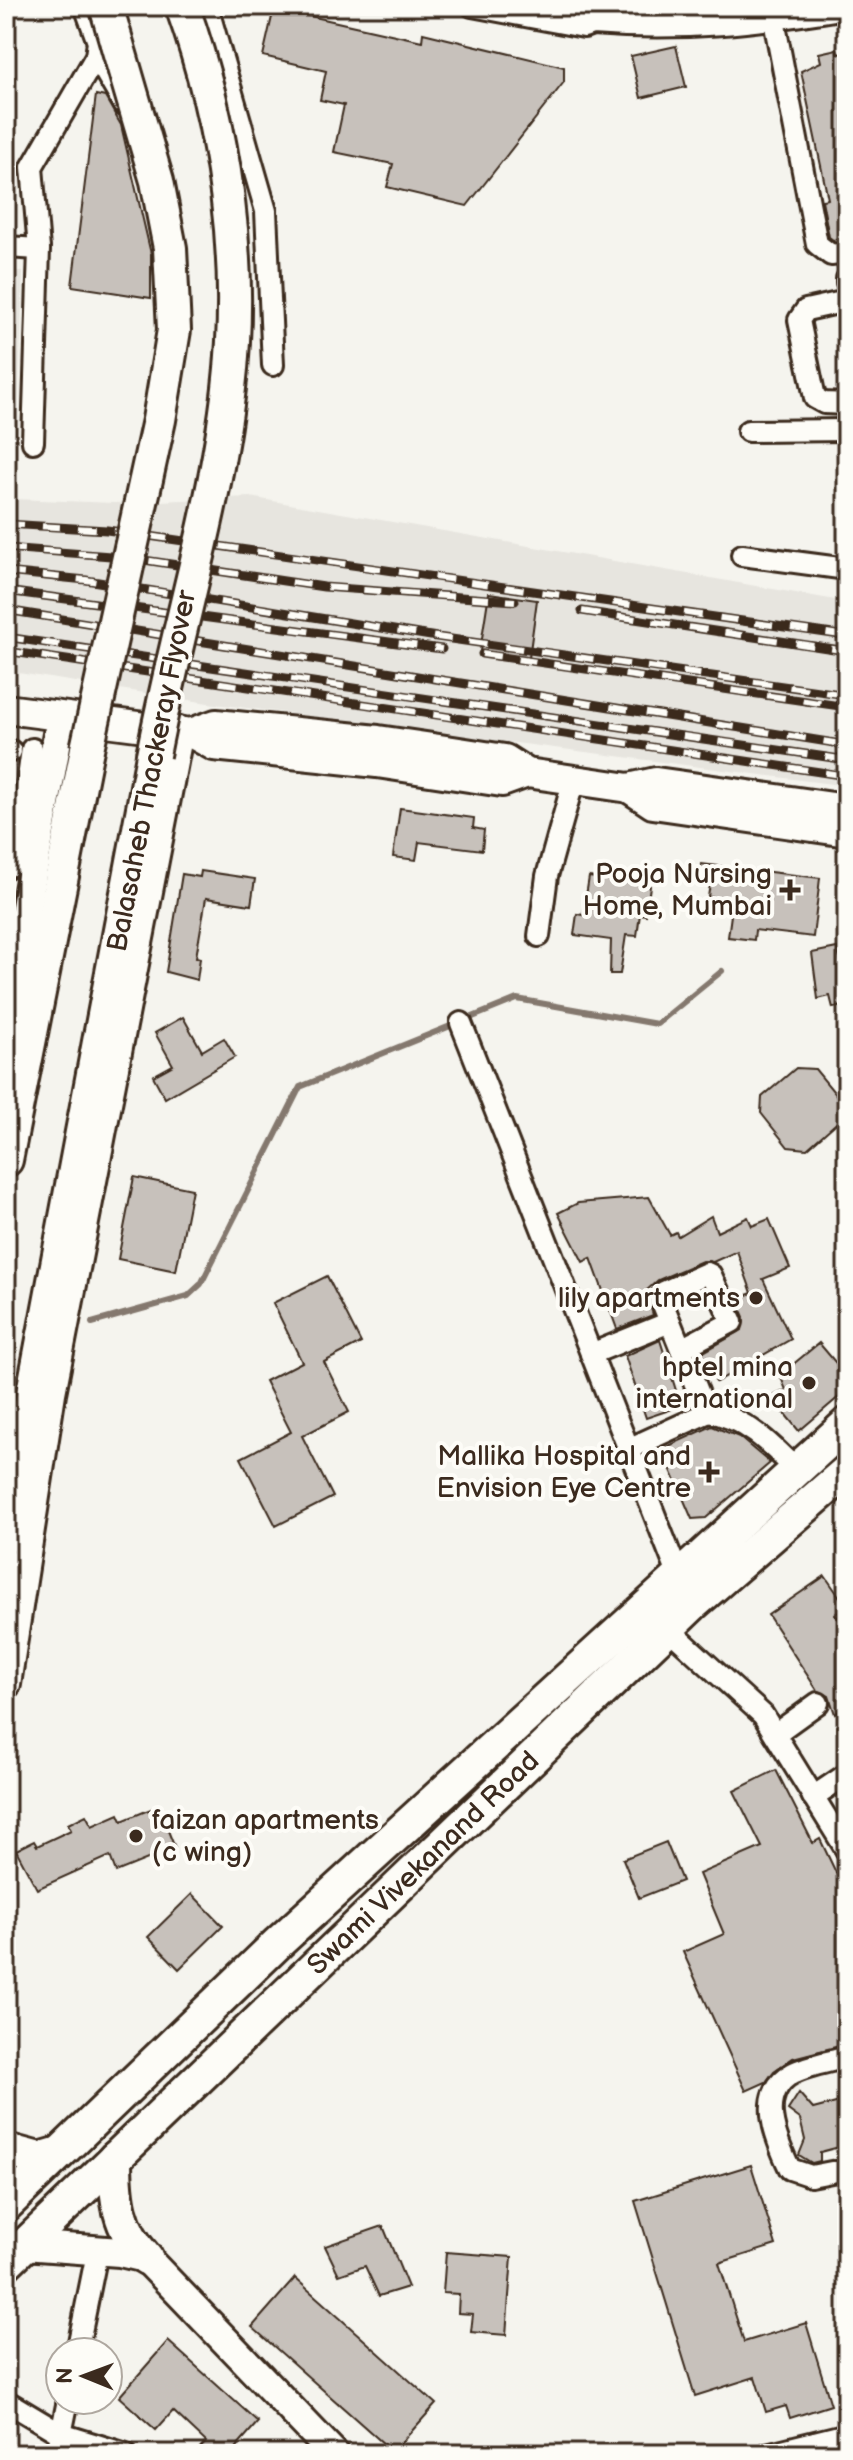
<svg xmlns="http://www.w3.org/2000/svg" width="853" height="2460" viewBox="0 0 853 2460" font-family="'Balsamiq Sans',sans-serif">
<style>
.built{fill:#e7e5df}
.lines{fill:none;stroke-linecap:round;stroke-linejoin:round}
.stream{stroke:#84786e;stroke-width:6}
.building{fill:#c7c1bb;stroke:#3b2a1e;stroke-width:2}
.street-casing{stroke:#3b2a1e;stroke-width:26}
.secondary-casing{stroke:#3b2a1e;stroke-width:34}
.primary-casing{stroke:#3b2a1e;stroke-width:38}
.street{stroke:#fdfcf7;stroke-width:20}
.secondary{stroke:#fdfcf7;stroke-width:28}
.primary{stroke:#fdfcf7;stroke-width:32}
.rail-casing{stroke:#3b2a1e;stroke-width:9}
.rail{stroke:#fdfcf7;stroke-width:6;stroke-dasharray:18;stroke-linecap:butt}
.primary-bridge-casing{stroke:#3b2a1e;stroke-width:38;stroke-linecap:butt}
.primary-bridge{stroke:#fdfcf7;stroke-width:32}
.poi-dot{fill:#3b2a1e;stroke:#fdfcf7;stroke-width:3}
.labels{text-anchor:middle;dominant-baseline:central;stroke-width:8;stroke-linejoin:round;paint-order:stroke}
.street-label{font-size:28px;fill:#3b2a1e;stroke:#fdfcf7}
.poi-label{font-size:28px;fill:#3b2a1e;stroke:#fdfcf7;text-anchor:end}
</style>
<rect width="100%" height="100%" fill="#f5f4ee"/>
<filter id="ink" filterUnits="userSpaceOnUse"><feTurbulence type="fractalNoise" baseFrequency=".0125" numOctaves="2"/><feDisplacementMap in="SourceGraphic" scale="16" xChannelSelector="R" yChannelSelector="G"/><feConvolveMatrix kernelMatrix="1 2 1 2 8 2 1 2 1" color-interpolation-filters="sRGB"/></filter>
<g filter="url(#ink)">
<path class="built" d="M6 269 23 272 15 499 114 503 250 497 847 602V786L208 703 6 671Z"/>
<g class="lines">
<path class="stream" d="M92 1323 188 1296 201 1284 300 1087 517 999 657 1024 722 971"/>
</g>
<g class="building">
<path d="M274 8 422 41 423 33 564 67V82L467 206 387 187 393 164 334 152 344 105 320 100 326 71 263 56Z"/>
<path d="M676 46 686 87 641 98 631 56Z"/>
<path d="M837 49 838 54 847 52V237L833 240 829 237 822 200 828 199 801 71 821 62 819 53Z"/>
<path d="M96 95 105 97 121 125 151 254V298L72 286Z"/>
<path d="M489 593 537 600 529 658 480 651Z"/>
<path d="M400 808 474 818 473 828 484 830 482 850 419 842 416 860 393 857Z"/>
<path d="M701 864 820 878 813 937 755 930 754 940 728 937 733 900 708 897 710 884 699 882Z"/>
<path d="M201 871 255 879 251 905 206 898 196 957 200 958 197 980 166 972 182 874 200 877Z"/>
<path d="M589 877 650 886 646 915 640 914 637 936 626 935 620 974H610L611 940 574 935 577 914 583 915Z"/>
<path d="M837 948 847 986V1005L833 1008 830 996 818 999 812 953Z"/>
<path d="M183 1017 202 1051 224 1038 235 1057 165 1098 153 1076 173 1065 155 1033Z"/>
<path d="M796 1068 815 1069 843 1103 842 1118 807 1149 788 1147 761 1113 762 1097Z"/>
<path d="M134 1177 192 1189 176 1271 118 1259Z"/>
<path d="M649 1197 670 1235 676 1232 678 1236 711 1216 717 1232 748 1217 752 1226 769 1219 790 1268 763 1279 791 1339 716 1382 702 1353 742 1330 744 1317 736 1299 752 1293 737 1251 713 1262 702 1261 658 1280 646 1291 653 1315 617 1329 591 1258 583 1262 558 1213 578 1203Z"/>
<path d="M327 1276 361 1343 324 1362 349 1412 302 1436 333 1497 276 1526 241 1458 291 1432 265 1381 302 1362 273 1303Z"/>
<path d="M660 1340 681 1406 646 1418 625 1356Z"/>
<path d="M819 1343 847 1376V1390L799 1431 771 1397 786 1390 780 1375Z"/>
<path d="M712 1426 739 1437 770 1463 706 1518 692 1519 662 1449Z"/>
<path d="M825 1576 846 1606 835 1614 847 1630V1705L835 1714 829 1696 817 1690 768 1615Z"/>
<path d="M776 1770 813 1843 820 1839 840 1881 847 1877V2044L793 2058 774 2071 766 2082 746 2091 683 1952 724 1934 699 1874 762 1847 734 1791Z"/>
<path d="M158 1806 175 1848 116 1872 110 1856 37 1889 16 1850 34 1841 37 1846 71 1830 68 1824 86 1815 92 1826 119 1814 122 1821Z"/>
<path d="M666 1842 682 1881 639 1898 623 1859Z"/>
<path d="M192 1894 223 1926 179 1969 148 1937Z"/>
<path d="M799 2093 813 2109 847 2100V2145L820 2152V2161L812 2163 799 2155 805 2140 800 2119 788 2110Z"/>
<path d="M751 2165 776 2245 719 2263 744 2342 806 2323 831 2405 790 2418 786 2406 766 2412 755 2377 695 2396 635 2201Z"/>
<path d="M383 2226 408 2287 379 2296 365 2266 339 2275 325 2246Z"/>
<path d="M446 2252 512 2257 506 2335 471 2332 473 2314 458 2313 459 2294 443 2293Z"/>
<path d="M295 2278 436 2404 393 2452 252 2327Z"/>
<path d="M168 2341 258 2422 230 2454H195L206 2442 173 2411 156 2430 119 2397Z"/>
</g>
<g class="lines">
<defs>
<g id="street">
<path d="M207 6 266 211 273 365"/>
<path d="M472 6 584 27 592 24C683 31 758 23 847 8"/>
<path d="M774 20 817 244 831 255 847 253"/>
<path d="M96 56 125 106"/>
<path d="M6 247 39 249 32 167 96 56 98 42 85 6"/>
<path d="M847 279V283"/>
<path d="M847 301 806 310 799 320 815 398 824 403 847 404"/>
<path d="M748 431 847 430"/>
<path d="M33 442 39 249"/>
<path d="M742 555 847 569"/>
<path d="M6 750 11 751"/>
<path d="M6 868 17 859 32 749"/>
<path d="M539 936 547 876 574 779"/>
<path d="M461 1023 683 1587"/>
<path d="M681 1349 732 1322 711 1275 707 1273 664 1292 662 1302 703 1404 709 1412C744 1417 772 1445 796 1470"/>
<path d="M591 1354 670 1322"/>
<path d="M628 1449 709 1412"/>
<path d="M661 1622 763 1715 847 1851"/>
<path d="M775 1734 818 1703"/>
<path d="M813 1797 847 1774"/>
<path d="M847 2057C830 2062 808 2065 793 2073 755 2093 777 2142 790 2169L811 2176 847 2169"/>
<path d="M77 2352 97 2253"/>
<path d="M6 2401 61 2434 126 2454"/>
<path d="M57 2454 68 2400"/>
<path d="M766 2454 847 2434"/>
</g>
<g id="secondary">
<path d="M6 709 191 733 214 746 377 763 502 782 527 773"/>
<path d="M191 733 216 724 378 740 453 751 505 759 527 773 629 788 656 782 847 809"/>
<path d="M629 788 653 804 847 832"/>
<path d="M6 1015 61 718"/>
<path d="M6 1684 51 1393 179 731"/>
<path d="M24 2245 120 2252 146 2258 334 2454"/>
</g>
<g id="primary">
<path d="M6 1160 87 749"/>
<path d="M6 1536 153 755"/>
<path d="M6 2150 39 2159 56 2154"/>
<path d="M115 2158C115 2197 118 2228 146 2258"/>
<path d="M6 2205 278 1943 847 1424"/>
<path id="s1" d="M6 2263 692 1605 847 1471"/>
</g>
</defs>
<use href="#street" class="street-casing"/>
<use href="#secondary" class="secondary-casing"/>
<use href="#primary" class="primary-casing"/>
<use href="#street" class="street"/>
<use href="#secondary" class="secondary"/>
<use href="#primary" class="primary"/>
<defs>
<g id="rail">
<path d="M6 524 107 530 847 636"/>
<path d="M6 548 124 557 324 587 515 601"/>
<path d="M6 572 86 580 437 637 847 695"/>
<path d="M6 591 442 649"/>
<path d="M6 610 847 745"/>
<path d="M582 611 847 651"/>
<path d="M6 637 847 760"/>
<path d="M6 651 847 776"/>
<path d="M482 654 847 707"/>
</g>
</defs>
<use href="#rail" class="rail-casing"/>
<use href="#rail" class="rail"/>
<defs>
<g id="primary-bridge">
<path d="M87 749 159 420 174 330 170 248 157 181 106 6"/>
<path d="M153 755C176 633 215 511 229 388 244 261 225 126 182 6"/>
</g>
</defs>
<use href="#primary-bridge" class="primary-bridge-casing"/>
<use href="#primary-bridge" class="primary-bridge"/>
</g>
</g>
<g class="poi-dot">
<path d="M786 878h8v8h8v8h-8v8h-8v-8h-8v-8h8z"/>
<circle cx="756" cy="1298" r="8"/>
<circle cx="809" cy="1383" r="8"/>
<path d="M705 1460h8v8h8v8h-8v8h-8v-8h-8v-8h8z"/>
<circle cx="136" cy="1836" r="8"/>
</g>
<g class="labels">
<g class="street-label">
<text transform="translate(152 771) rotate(-79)">Balasaheb Thackeray Flyover</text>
<text stroke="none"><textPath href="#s1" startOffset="578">Swami Vivekanand Road</textPath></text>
</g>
<g class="poi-label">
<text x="772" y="874">Pooja Nursing<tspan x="772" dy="32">Home, Mumbai</tspan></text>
<text x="740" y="1298">lily apartments</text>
<text x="793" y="1367">hptel mina<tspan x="793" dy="32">international</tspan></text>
<text x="691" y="1456">Mallika Hospital and<tspan x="691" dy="32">Envision Eye Centre</tspan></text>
<text x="152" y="1820" text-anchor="start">faizan apartments<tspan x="152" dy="32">(c wing)</tspan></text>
</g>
</g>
<rect width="853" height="2460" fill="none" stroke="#fdfcf7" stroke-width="32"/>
<rect x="16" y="16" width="821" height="2428" fill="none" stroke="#3b2a1e" stroke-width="3" filter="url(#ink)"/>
<g transform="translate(84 2376) rotate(271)"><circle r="38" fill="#fdfcf7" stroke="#afa8a0" stroke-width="2"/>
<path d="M0-6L14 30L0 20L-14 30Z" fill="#3b2a1e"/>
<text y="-12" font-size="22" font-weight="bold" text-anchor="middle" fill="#3b2a1e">N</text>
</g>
</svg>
